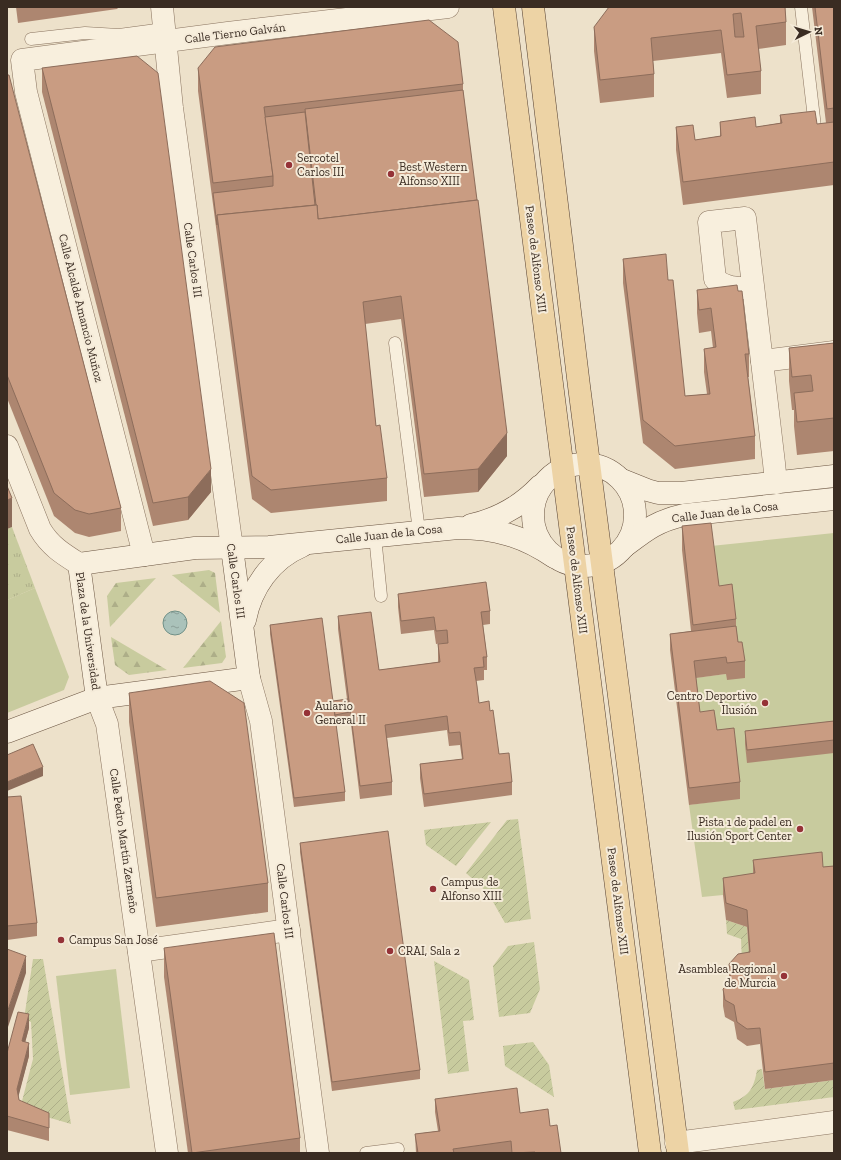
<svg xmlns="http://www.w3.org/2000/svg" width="841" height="1160" viewBox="0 0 841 1160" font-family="'Zilla Slab',serif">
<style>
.grass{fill:url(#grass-tufts)}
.forest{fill:url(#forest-firs)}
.garden{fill:url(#garden-furrows)}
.pitch{fill:#c8cb9e}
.water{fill:url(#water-ripples);stroke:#719087}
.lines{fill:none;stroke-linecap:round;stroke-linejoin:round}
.lane-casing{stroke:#89735f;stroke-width:13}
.street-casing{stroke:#89735f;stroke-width:23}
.secondary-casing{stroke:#6b5542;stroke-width:23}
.primary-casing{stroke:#574233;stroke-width:23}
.lane{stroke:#f8efdd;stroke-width:12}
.street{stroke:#f8efdd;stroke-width:22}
.secondary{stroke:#f8efdd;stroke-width:22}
.primary{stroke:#edd3a5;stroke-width:22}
.wall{fill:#ad8670}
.shaded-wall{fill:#8d6d5b}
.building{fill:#c99c82;stroke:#8d6d5b;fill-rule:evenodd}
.poi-dot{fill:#953237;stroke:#f5ebd9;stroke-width:1.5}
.labels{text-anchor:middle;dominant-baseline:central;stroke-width:4;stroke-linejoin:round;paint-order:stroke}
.street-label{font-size:12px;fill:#3a2c22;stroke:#f5ebd9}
.poi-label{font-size:12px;fill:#3a2c22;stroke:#f5ebd9;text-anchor:start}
</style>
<defs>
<pattern id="grass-tufts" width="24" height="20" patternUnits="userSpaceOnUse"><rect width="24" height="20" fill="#c8cb9e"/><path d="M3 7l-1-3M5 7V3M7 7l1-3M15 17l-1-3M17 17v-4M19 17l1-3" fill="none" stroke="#adae88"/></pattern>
<pattern id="forest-firs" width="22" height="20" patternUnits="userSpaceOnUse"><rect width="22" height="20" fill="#c8cb9e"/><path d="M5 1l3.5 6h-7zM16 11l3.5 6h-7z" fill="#adae88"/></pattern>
<pattern id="garden-furrows" width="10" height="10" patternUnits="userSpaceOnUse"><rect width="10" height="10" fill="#c8cb9e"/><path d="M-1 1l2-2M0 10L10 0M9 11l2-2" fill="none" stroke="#adae88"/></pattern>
<pattern id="water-ripples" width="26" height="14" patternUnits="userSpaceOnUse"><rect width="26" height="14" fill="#aac2ba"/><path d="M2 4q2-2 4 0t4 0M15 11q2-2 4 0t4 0" fill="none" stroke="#8b9e97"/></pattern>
</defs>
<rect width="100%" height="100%" fill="#ede1ca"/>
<path class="grass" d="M12 527 35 588 7 600V529Z"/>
<g class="forest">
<path d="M209 570 215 573 220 613 172 575Z"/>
<path d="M156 578 110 627 107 596 116 583Z"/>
<path d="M221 621 226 657 222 663 183 668Z"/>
<path d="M111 637 167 670 129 675 115 665Z"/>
</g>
<g class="garden">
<path d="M518 819 531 919 505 923 488 893 466 873 507 820Z"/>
<path d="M491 822 456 866 426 845 424 830Z"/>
<path d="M726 920 747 927 750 962 742 963 741 939 727 934Z"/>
<path d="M534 942 540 989 530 1013 499 1017 493 966 508 946Z"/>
<path d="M33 959H43L71 1124 30 1112 22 1101 33 1059 31 1022 24 1019Z"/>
<path d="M434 961 469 980 474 1020 463 1021 469 1071 448 1074Z"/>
<path d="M533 1042 549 1065 554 1097 505 1066 503 1046Z"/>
<path d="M762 1069 765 1089 834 1080V1097L735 1110 733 1102C750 1096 754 1087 757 1070Z"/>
</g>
<g class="pitch">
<path d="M834 533V867L723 895 702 897 689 805 740 798 700 729 694 678 726 674 727 680 711 546Z"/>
<path d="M35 588 69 677 64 690 7 713V600Z"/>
<path d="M116 969 130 1088 70 1095 56 976Z"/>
</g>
<circle class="water" cx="175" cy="623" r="12"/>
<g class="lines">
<defs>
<g id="lane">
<path d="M801 7 815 127"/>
<path d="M31 39 85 33 119 35 164 29"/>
<path d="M395 343 419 531"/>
<path d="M375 536 381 596"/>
<path d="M366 1153 398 1149"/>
</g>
<g id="street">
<path d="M162 7 172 108 232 548"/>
<path d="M753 288C739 288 726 289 715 279L709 222 745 218 774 463 776 483"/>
<path d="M762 361 834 352"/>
<path d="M7 446 40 529C50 546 63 554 79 564"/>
<path d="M144 555 26 92 22 60 228 33 448 7"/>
<path d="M249 678 261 721 318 1153"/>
<path d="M97 698 107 724 167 1153"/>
<path d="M139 951 289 930"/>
<path d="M676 1143 834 1122"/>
</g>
<g id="secondary">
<circle cx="584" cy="515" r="51"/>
<path d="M622 480 647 490 658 493H681L834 476"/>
<path d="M471 525C498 519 521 506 540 486"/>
<path d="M625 546C646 530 657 521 684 515L834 499"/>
<path d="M245 620C251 588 271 559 302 546"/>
<path d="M97 698 79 564 195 548 269 547 458 528C495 528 523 536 554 557"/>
<path d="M7 732 97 698 249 678 232 548"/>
</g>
<g id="primary">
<path d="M504 7 650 1153"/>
<path d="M533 7 579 386 678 1153"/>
</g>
</defs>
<use href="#lane" class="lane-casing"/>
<use href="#street" class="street-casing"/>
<use href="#secondary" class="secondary-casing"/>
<use href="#primary" class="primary-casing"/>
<use href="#lane" class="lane"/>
<use href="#street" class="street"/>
<use href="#secondary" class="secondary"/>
<use href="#primary" class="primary"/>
</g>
<g class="wall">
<path d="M16 7H119L117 9 18 23Z"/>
<path d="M785 7 786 22V45L758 49 761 71V94L727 98 721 53 653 61 654 74V97L600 103 594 51V27Z"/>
<path d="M812 7H834V185L683 205 676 150V127L695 140 720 136V122L756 127 780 123V115L817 124 826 123Z"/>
<path d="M42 68 211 492 188 520 153 526 42 92Z"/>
<path d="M198 68 463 84V90L507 456 478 492 424 497 401 319 365 324 376 426 387 478V501L271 513 252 499 198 91Z"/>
<path d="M7 75 121 508V531L89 537 75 533 54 516 7 398Z"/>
<path d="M623 259 668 280 685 396 707 394 704 372V349L713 348 711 331 699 333 697 313V290L749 354V377H748L755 436V459L675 469 643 443 623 283Z"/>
<path d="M834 343V451L797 455 794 426V410H792L789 381V348Z"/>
<path d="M682 526 719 586 736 619V626L738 642 745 661V678L727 680 726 674 696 678 700 712 717 730 740 782V799L689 805 670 650V634L691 631 682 550Z"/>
<path d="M398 594 490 611V624L483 625 487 657V670H484V680L476 681 479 703 490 711 499 754 512 782V795L424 807 420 778V764L462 759 460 745 449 746 447 730 387 738 392 782V795L360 799 350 716V717L335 720 345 792V801L294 807 270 634V625L333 701 347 699 338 629V616L379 670 438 662V644L447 643 436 644 434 630 401 634 398 607Z"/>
<path d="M129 693 268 883V912L156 927 129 722Z"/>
<path d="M834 721V753L747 763 745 744V731Z"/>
<path d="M7 797 37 923V936L7 940Z"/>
<path d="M300 843 420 1070V1079L332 1091 300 852Z"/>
<path d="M753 860 823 867 834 866V1080L765 1089 760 1044 747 1046 737 1039 734 1022 725 1017 723 1006V989L729 983V964L749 953 747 927 726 920 723 895V878L753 874Z"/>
<path d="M164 948 300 1138V1153H188L164 977Z"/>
<path d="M29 1028 25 1042 29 1056 18 1096 19 1100 49 1128V1141L7 1130V1053Z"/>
<path d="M435 1099 520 1113 550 1126 561 1153H416L415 1134 438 1131 435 1112Z"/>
</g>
<g class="shaded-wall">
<path d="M507 433V456L478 492V469Z"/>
<path d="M211 469V492L188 520V497Z"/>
<path d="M12 498V527L7 529V500Z"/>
<path d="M43 767V776L7 791V782Z"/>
<path d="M26 956V973L7 1030V1013Z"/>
<path d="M29 1014V1028L22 1054V1041Z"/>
<path d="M29 1043V1056L17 1102V1089Z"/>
</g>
<g class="building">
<path d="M609 7H785L786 22 756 26 761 71 727 75 721 30 651 38 654 74 600 80 594 27ZM741 13 744 37H735L733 14Z"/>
<path d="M815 7H834V108L827 109Z"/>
<path d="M429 20 458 42 463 84 264 107 273 176 213 183 198 68 215 47Z"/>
<path d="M137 56 158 73 211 469 188 497 153 503 42 68Z"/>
<path d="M7 75H9L121 508 89 514 75 510 54 493 7 375Z"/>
<path d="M463 90 477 200 318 219 317 205H316L305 109Z"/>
<path d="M815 111 817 124 834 122V162L683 182 676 127 693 125 695 140 721 136 720 122 755 117 756 127 782 123 780 115Z"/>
<path d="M305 112 315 205 217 215V225L213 193 273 186V176L265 117Z"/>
<path d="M478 200 507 433 478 469 424 474 401 296 363 302 376 426 380 425 387 478 271 490 252 476 217 215 317 205 318 219Z"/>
<path d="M666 254 668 280H673L685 396 710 394 704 349 716 347 711 308 699 310 697 290 737 285 738 291H742L749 354H745L755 436 675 446 643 420 623 259Z"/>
<path d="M834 343V418L797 422 794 393 813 391 811 375 792 377 789 348Z"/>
<path d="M7 486 12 498 7 500Z"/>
<path d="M711 523 719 586 732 584 736 619 693 625 682 526Z"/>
<path d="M486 582 490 611 481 612 487 657H483L484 667 474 668 477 686 479 703 489 701 490 711 493 710 499 754 509 753 512 782 424 794 420 764 463 759 460 732 449 733 447 716 385 725 392 782 360 786 338 616 371 612 379 670 440 662 438 644 448 643 447 630 436 631 434 617 401 621 398 594Z"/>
<path d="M322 618 345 792 294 798 270 625Z"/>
<path d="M736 626 738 642H742L745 661 727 663 726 657 694 661 700 712 714 710 717 730 734 728 740 782 689 788 670 634Z"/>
<path d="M210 681 244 703 268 883 156 898 129 693Z"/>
<path d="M348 699 350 712 335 715 333 701Z"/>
<path d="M834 721V740L747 750 745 731Z"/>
<path d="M33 744 43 767 7 782V755Z"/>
<path d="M21 796 37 923 7 926V797Z"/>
<path d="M388 831 420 1070 332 1082 300 843Z"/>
<path d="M822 852 823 867 834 866V1063L765 1072 760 1028 747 1029 737 1022 734 1005 725 1000 723 989 731 981 729 964 738 954 750 952 747 910 726 903 723 878 755 873 753 860Z"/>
<path d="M274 933 300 1138 192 1153 164 948Z"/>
<path d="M7 949 26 956 7 1013Z"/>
<path d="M18 1012 29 1014 22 1041 29 1043 17 1089 19 1100 49 1113V1128L7 1116V1053Z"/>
<path d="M517 1088 520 1113 548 1109 550 1126 557 1125 561 1153H535V1152L512 1153 511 1141 453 1149 454 1153H418L415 1134 440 1131 435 1099Z"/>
</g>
<g class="poi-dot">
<circle cx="289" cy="165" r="4"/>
<circle cx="391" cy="174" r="4"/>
<circle cx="765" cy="703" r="4"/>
<circle cx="307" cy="713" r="4"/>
<circle cx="800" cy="829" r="4"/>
<circle cx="433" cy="889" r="4"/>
<circle cx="61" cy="940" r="4"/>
<circle cx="390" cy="951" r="4"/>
<circle cx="784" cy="976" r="4"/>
</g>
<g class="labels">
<g class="street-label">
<text transform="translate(235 33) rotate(-7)">Calle Tierno Galván</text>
<text transform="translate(536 259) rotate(83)">Paseo de Alfonso XIII</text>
<text transform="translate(193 260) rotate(82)">Calle Carlos III</text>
<text transform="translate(81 308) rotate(76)">Calle Alcalde Amancio Muñoz</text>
<text transform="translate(725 512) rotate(-7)">Calle Juan de la Cosa</text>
<text transform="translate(389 534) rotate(-6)">Calle Juan de la Cosa</text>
<text transform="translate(577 580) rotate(83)">Paseo de Alfonso XIII</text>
<text transform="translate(236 581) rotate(82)">Calle Carlos III</text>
<text transform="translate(88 631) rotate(82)">Plaza de la Universidad</text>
<text transform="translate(124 841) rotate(82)">Calle Pedro Martín Zermeño</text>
<text transform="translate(285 901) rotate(83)">Calle Carlos III</text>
<text transform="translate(618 901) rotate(83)">Paseo de Alfonso XIII</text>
</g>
<g class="poi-label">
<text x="297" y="158">Sercotel<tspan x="297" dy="14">Carlos III</tspan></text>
<text x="399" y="167">Best Western<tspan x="399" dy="14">Alfonso XIII</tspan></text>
<text x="757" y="696" text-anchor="end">Centro Deportivo<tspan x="757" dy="14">Ilusión</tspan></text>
<text x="315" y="706">Aulario<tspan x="315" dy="14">General II</tspan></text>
<text x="792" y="822" text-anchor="end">Pista 1 de padel en<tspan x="792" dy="14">Ilusión Sport Center</tspan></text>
<text x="441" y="882">Campus de<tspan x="441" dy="14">Alfonso XIII</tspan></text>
<text x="69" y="940">Campus San José</text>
<text x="398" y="951">CRAI, Sala 2</text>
<text x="776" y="969" text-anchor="end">Asamblea Regional<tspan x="776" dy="14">de Murcia</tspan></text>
</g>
</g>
<rect width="841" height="1160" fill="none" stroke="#3a2c22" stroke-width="16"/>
<g transform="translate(809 32) rotate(85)" stroke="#f5ebd9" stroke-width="3" paint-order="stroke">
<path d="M0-3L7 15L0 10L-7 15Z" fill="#3a2c22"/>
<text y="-6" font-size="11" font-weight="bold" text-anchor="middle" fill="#3a2c22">N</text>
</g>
</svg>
